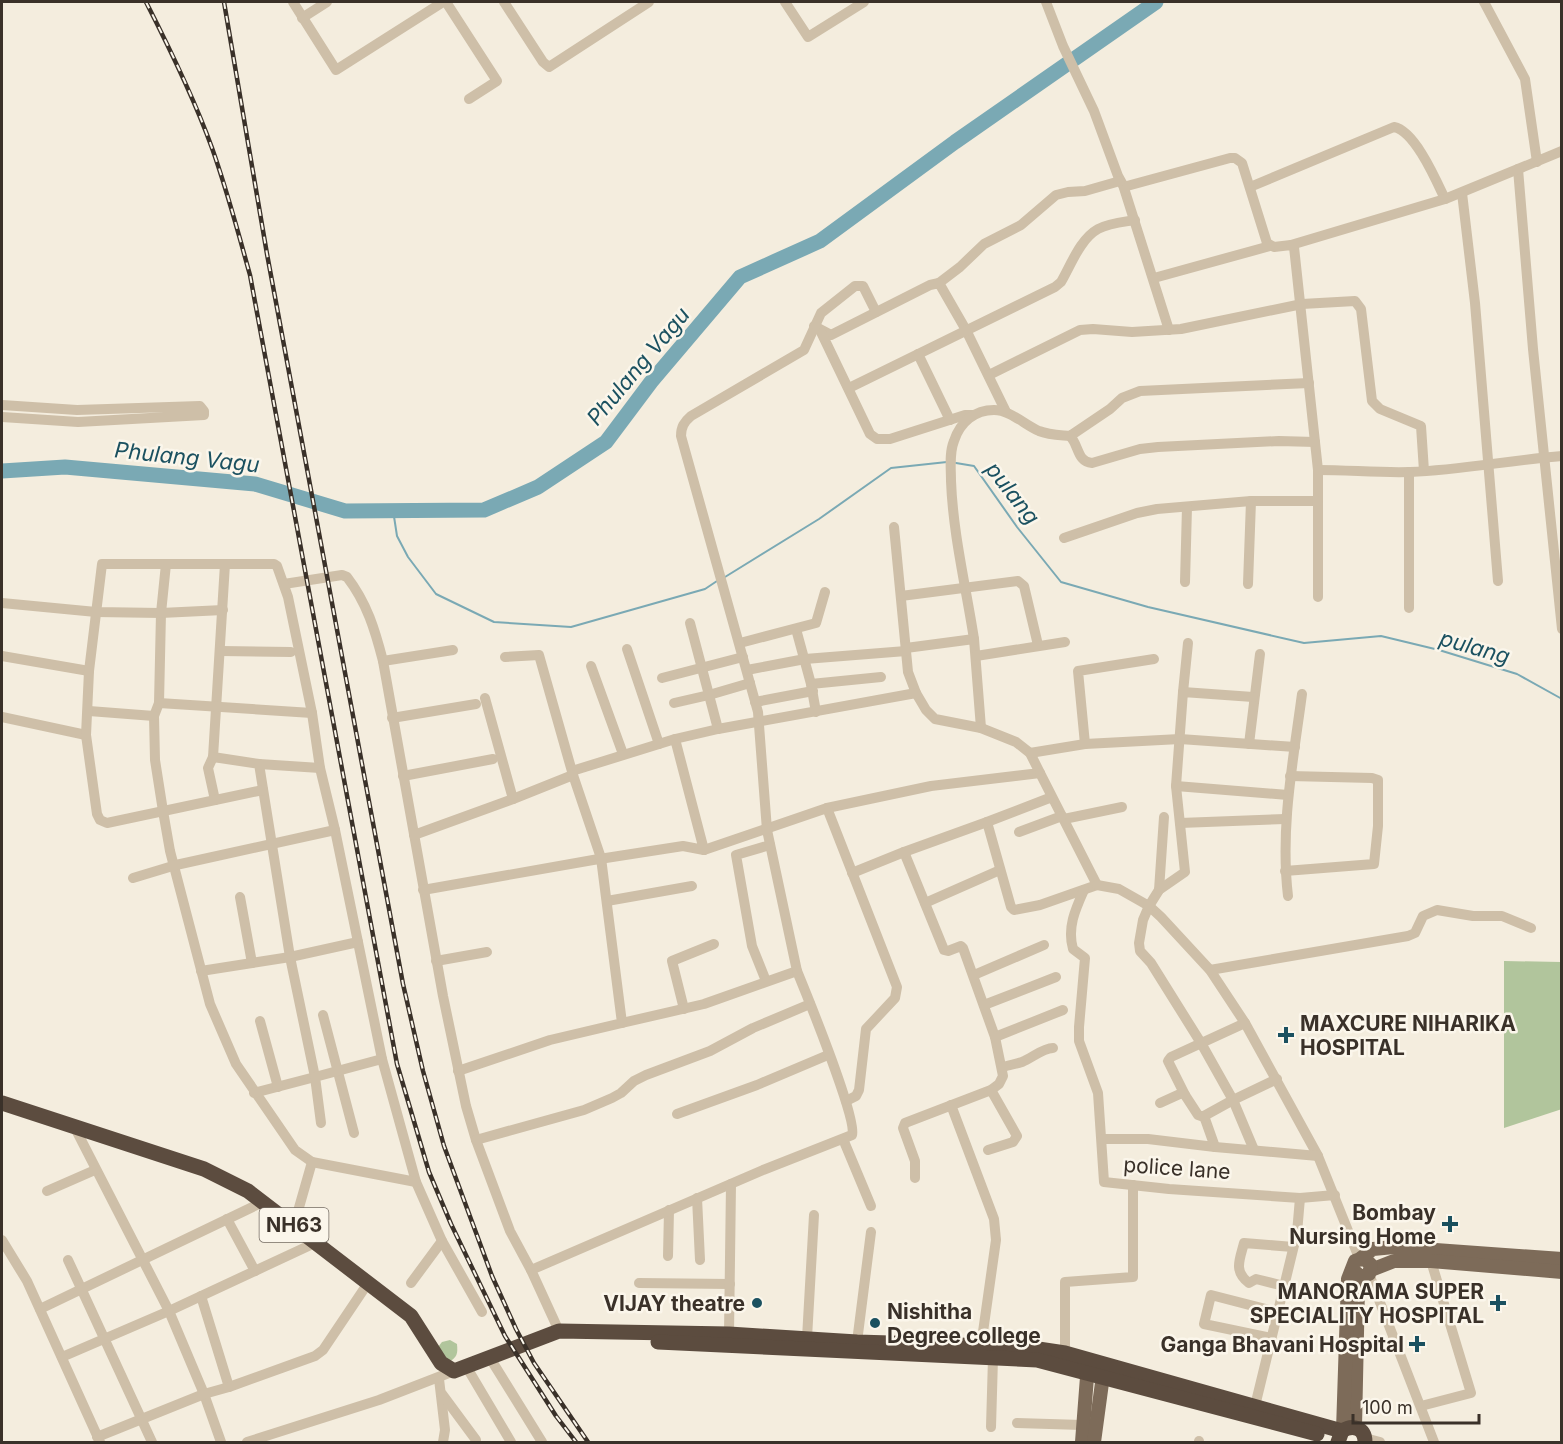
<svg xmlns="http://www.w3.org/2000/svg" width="1563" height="1444" viewBox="0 0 1563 1444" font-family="Inter,sans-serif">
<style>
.green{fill:#b1c59c}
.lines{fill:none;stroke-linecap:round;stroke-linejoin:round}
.stream{stroke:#7aa9b4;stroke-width:2}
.river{stroke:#7aa9b4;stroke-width:15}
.minor{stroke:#cebfa8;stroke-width:10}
.major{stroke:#7d6b59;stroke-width:14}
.highway{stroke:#5c4c3f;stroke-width:15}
.rail-casing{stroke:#3a3129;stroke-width:4.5}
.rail{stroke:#fbf6eb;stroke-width:2;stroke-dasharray:7;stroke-linecap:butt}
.poi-dot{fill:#1b5160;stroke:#fbf6eb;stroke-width:2}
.labels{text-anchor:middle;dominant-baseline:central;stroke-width:5;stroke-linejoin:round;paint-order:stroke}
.shield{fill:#fbf6eb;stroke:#746c63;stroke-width:1.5}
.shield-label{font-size:20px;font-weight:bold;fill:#3a3129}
.poi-label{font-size:21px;font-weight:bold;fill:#3a3129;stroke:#fbf6eb;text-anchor:end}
.street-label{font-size:21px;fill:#3a3129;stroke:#fbf6eb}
.water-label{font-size:22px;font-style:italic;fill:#1b5160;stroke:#fbf6eb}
</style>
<rect width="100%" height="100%" fill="#f4edde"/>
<g class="green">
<path d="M1504 961 1561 962 1562 1109 1504 1128Z"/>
<path d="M450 1340 457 1344C458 1354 457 1357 449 1362L438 1347 442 1342Z"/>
</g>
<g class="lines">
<g class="stream">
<path d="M956 463 974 466 1017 527 1061 582 1148 607 1304 643 1381 636 1439 650 1517 674 1562 699"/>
<path d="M393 510 397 536 408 557 436 594 494 622 571 627 705 589 717 581"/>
<path d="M725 577 819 519 891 468 947 462"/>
</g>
<path class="river" d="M2 471 65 467 255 484 345 511 484 510 538 487 606 442 651 382 740 277 820 241 955 142 1156 2"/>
<g class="minor">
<path d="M293 2 336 70 443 2"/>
<path d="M446 2 497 81 469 99"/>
<path d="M504 2 543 62 549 67 649 2"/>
<path d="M785 2 808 37 864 2"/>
<path d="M1046 2 1063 46 1094 111 1118 176 1123 185 1127 186 1230 158H1235L1242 163 1267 243 1274 247 1291 245 1294 247 1318 470V597"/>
<path d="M1484 2 1525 79 1537 162"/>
<path d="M302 18 327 2"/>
<path d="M1518 169 1533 349 1562 629"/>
<path d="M1123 185 1169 330"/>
<path d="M1250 187 1394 127C1415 131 1436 180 1445 199"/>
<path d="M1462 193 1475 303 1498 581"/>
<path d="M1291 245 1445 199 1562 151"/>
<path d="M1154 278 1270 246"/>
<path d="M939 283 960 267 984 244 1021 225 1056 195 1068 192 1085 191 1120 181"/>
<path d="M814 326 831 335 930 285 939 283 966 330 1006 412"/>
<path d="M820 330 870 434 877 439H890L965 415H973"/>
<path d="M918 354 950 420"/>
<path d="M989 375 1080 330 1093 329 1132 332 1181 329 1302 304 1355 301 1361 309 1372 401 1380 409 1421 426 1424 471"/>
<path d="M849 388 1055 287 1061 282C1071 265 1080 239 1098 229 1109 223 1123 222 1135 220"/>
<path d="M2 405 77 410 200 406 204 411V415L78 422 2 417"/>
<path d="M1070 436C1079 445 1077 462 1092 463L1140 449 1158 447 1279 441 1315 442"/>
<path d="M1318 470C1349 470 1380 473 1410 472 1461 470 1511 460 1562 456"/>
<path d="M894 527 908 672 916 693"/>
<path d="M1064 538 1137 513 1157 509 1251 501H1318"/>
<path d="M166 564 161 613 159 703 154 716 155 760 163 811 170 851 210 1004 236 1064 295 1150 312 1162 294 1225"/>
<path d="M225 564 213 757 259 764 290 957 315 1077 254 1093"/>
<path d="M1185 582 1187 507"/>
<path d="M284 584 342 575 347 577C367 603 375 630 383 661L443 996 466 1106 476 1140 510 1231 531 1270 559 1331"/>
<path d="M1248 584 1251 501"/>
<path d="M901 596 1018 581 1024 586 1038 645"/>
<path d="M2 603 96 612 161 613 223 610"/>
<path d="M1409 608V472"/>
<path d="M796 629 811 684 816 712"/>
<path d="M974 639C966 587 953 534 951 481 951 468 949 453 954 441 960 422 975 410 994 410 1010 410 1025 425 1039 431 1049 435 1060 435 1070 436L1110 409 1122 398 1140 391 1309 383"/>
<path d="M740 643 816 623 825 592"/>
<path d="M906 648 974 639 981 728"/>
<path d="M627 649 659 744"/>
<path d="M221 651 291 652"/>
<path d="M2 656 89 671"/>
<path d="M976 656 1065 642"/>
<path d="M505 657 539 655 573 775 513 799"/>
<path d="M383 661 453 650"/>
<path d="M591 666 623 754"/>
<path d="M747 670 805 659 906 651"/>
<path d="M662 678 743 657"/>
<path d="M811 684 881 677"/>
<path d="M1183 692 1188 643"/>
<path d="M755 702 813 691"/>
<path d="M159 703 312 713 320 768 335 830 382 1059 416 1182 442 1241 482 1312"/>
<path d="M674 703 709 695 690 623"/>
<path d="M89 711 154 716"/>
<path d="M2 717 86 735"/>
<path d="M392 718 476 704"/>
<path d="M718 729 709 695 750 683"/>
<path d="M675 739 718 729 916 693 926 710 935 719 981 728 1016 742 1030 753 1040 773 931 786 827 808"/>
<path d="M1085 744 1078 671 1154 659"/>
<path d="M1249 744 1260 654"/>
<path d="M1030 753 1085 744 1180 739 1295 747"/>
<path d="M213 757 208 768 215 800"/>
<path d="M259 764 320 768"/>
<path d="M1040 773 1097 885 1040 905 1014 910 1011 907 987 822 1052 797"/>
<path d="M403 776 493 759"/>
<path d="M1176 786 1288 795"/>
<path d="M263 790 107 823 100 820 97 814 86 735 89 671 102 564H274L277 566 288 597 312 713"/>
<path d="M1064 819 1122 807"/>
<path d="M1180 823 1285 819"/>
<path d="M1019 832 1062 816"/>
<path d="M414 835 513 799 485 698"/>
<path d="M704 850 827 808 897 987 895 998 866 1029 859 1090 856 1096 846 1101"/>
<path d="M904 852 944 950 948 951 961 946 963 948 995 1037 1003 1076 999 1084 991 1090 905 1123 903 1128 915 1161V1178"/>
<path d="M1285 871 1374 864 1378 826V780L1372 778 1290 776"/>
<path d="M852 873 904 852 987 822"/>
<path d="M133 878 176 865 335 830"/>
<path d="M1097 885 1119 889 1149 906 1161 917 1210 970 1245 1023 1318 1156 1359 1258"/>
<path d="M423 890 593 860 683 846 704 850 675 739 572 771"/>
<path d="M1084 890C1075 910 1067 928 1073 949L1085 958 1079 1027V1041L1098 1093 1104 1182 1169 1189 1300 1198 1335 1195"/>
<path d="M1159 890 1164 817"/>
<path d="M1288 896C1280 828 1293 762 1302 694"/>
<path d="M240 897 252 963"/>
<path d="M607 901 692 886"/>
<path d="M925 903 1000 870"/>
<path d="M436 961 487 952"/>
<path d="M1210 970 1408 936 1415 933 1423 916 1437 910 1473 916H1502L1531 928"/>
<path d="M201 971 290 957 358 942"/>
<path d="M974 975 1044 945"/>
<path d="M766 981 752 946 736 855 770 845"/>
<path d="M984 1005 1056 977"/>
<path d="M684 1009 672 961 714 944"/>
<path d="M323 1015 354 1133"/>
<path d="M260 1021 278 1087"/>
<path d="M622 1023 704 1004 797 971 767 830 758 712 681 436C681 427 684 422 691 416L804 350 821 313 855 286H863L876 312"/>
<path d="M995 1037 1063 1010"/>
<path d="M1003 1067C1009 1065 1016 1064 1022 1062 1032 1058 1043 1048 1053 1048"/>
<path d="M458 1071 550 1040 622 1023 601 858 573 775"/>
<path d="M1185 1095 1168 1061 1171 1057 1245 1023"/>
<path d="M1160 1103 1182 1093 1185 1095 1198 1115 1204 1117"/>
<path d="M951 1105 994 1219 996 1240 981 1346"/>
<path d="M677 1114 757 1085 828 1055"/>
<path d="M321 1123 315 1077 382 1059"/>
<path d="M75 1128 169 1311 204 1394 221 1442"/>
<path d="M843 1139 871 1206"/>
<path d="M1102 1139H1148L1215 1147 1204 1116 1233 1100 1201 1043 1151 963 1140 951 1139 943 1143 920 1149 906 1159 890 1185 872 1176 786 1183 692 1253 697"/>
<path d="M476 1140 584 1110 612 1098 621 1093 634 1081 646 1075 710 1051 753 1028 810 1004"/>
<path d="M1215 1147 1318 1156"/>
<path d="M988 1150 1013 1142 1017 1136 991 1090"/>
<path d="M1254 1150 1233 1100 1277 1079"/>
<path d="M312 1162 416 1182"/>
<path d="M47 1191 95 1170"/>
<path d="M697 1198 700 1260"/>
<path d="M227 1219 255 1271"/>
<path d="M2 1240 27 1281 100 1442"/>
<path d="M668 1256 669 1210"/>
<path d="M68 1260 152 1442"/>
<path d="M531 1270 763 1170 852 1135C858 1121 806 993 797 971"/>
<path d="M1369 1274 1434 1442"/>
<path d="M411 1283 442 1241"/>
<path d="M639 1283 730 1284"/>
<path d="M1284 1286 1256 1279 1249 1283C1233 1271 1240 1259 1244 1243L1293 1247"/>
<path d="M201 1296 229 1387"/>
<path d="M40 1309 263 1202"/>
<path d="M729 1334 731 1184"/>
<path d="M807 1338 814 1215"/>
<path d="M1271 1338 1204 1324 1211 1295 1277 1312"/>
<path d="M857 1342 871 1232"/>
<path d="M1065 1353V1282L1133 1277V1185"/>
<path d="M62 1357 169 1311 317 1242"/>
<path d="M490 1358 542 1442"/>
<path d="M466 1366 511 1442"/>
<path d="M439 1379 445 1430 443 1442"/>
<path d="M442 1394 476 1440"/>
<path d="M1255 1406 1297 1233 1300 1198"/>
<path d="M1421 1406 1471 1393 1431 1261"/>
<path d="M1017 1423 1082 1425"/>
<path d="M991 1427 993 1358"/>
<path d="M97 1437 204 1394 229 1387 315 1356 323 1350 368 1283"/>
<path d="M1365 1438 1380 1442"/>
<path d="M247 1442 379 1400 454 1371"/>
<path d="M1199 1442V1441"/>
</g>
<g class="major">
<path d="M1361 1258 1373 1249 1394 1247 1562 1259"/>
<path d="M1371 1270 1394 1261H1431L1562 1272"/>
<path d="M1355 1427 1358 1286 1362 1277"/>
<path d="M1343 1430 1348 1279 1355 1261 1364 1258 1371 1265 1369 1274 1360 1276 1353 1270"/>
<path d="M1082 1442 1088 1364"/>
<path d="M1094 1442 1104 1368"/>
</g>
<g class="highway">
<path d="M2 1103 204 1169 248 1191 411 1316 441 1363 454 1371 559 1331 729 1334 857 1342 1025 1347 1065 1353 1342 1431"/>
<path d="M658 1342 1037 1360 1317 1434"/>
<path d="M1338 1442 1342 1431C1353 1424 1365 1428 1365 1442"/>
</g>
<defs>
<g id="rail">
<path d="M146 2C170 49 194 98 212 148 227 190 238 232 250 275L397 1064 429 1172 451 1224 505 1336 556 1416 576 1442"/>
<path d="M224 2 267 254 403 984 423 1071 444 1146 492 1276 516 1329 534 1363 588 1442"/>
</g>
</defs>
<use href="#rail" class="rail-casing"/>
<use href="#rail" class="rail"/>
</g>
<g class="poi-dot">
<path d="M1283 1026h6v6h6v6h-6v6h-6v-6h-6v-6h6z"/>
<path d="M1447 1215h6v6h6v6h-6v6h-6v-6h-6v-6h6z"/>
<circle cx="757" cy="1303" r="6"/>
<path d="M1495 1294h6v6h6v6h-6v6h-6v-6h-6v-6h6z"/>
<circle cx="875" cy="1323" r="6"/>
<path d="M1414 1335h6v6h6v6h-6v6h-6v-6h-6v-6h6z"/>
</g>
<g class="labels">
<rect class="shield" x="259.5" y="1208" width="69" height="34" rx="4.5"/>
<g class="shield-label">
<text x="294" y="1225">NH63</text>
</g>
<g class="poi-label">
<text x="1300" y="1023" text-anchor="start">MAXCURE NIHARIKA<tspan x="1300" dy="24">HOSPITAL</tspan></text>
<text x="1436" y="1212">Bombay<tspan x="1436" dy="24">Nursing Home</tspan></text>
<text x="1484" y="1291">MANORAMA SUPER<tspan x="1484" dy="24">SPECIALITY HOSPITAL</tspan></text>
<text x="745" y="1303">VIJAY theatre</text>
<text x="887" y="1311" text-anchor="start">Nishitha<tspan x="887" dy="24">Degree college</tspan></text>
<text x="1404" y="1344">Ganga Bhavani Hospital</text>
</g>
<g class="street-label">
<text transform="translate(1177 1168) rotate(4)">police lane</text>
</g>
<g class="water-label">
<text transform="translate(638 366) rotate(-50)">Phulang Vagu</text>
<text transform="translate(187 457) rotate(6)">Phulang Vagu</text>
<text transform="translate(1013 493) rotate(52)">pulang</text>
<text transform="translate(1475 647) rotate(16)">pulang</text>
</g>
</g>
<rect width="1563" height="1444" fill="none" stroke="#3a3129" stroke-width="6"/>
<path d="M1353 1414v9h126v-9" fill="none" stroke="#3a3129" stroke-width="3"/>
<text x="1362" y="1414" font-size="18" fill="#3a3129" stroke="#fbf6eb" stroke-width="4.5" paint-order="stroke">100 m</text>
</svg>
